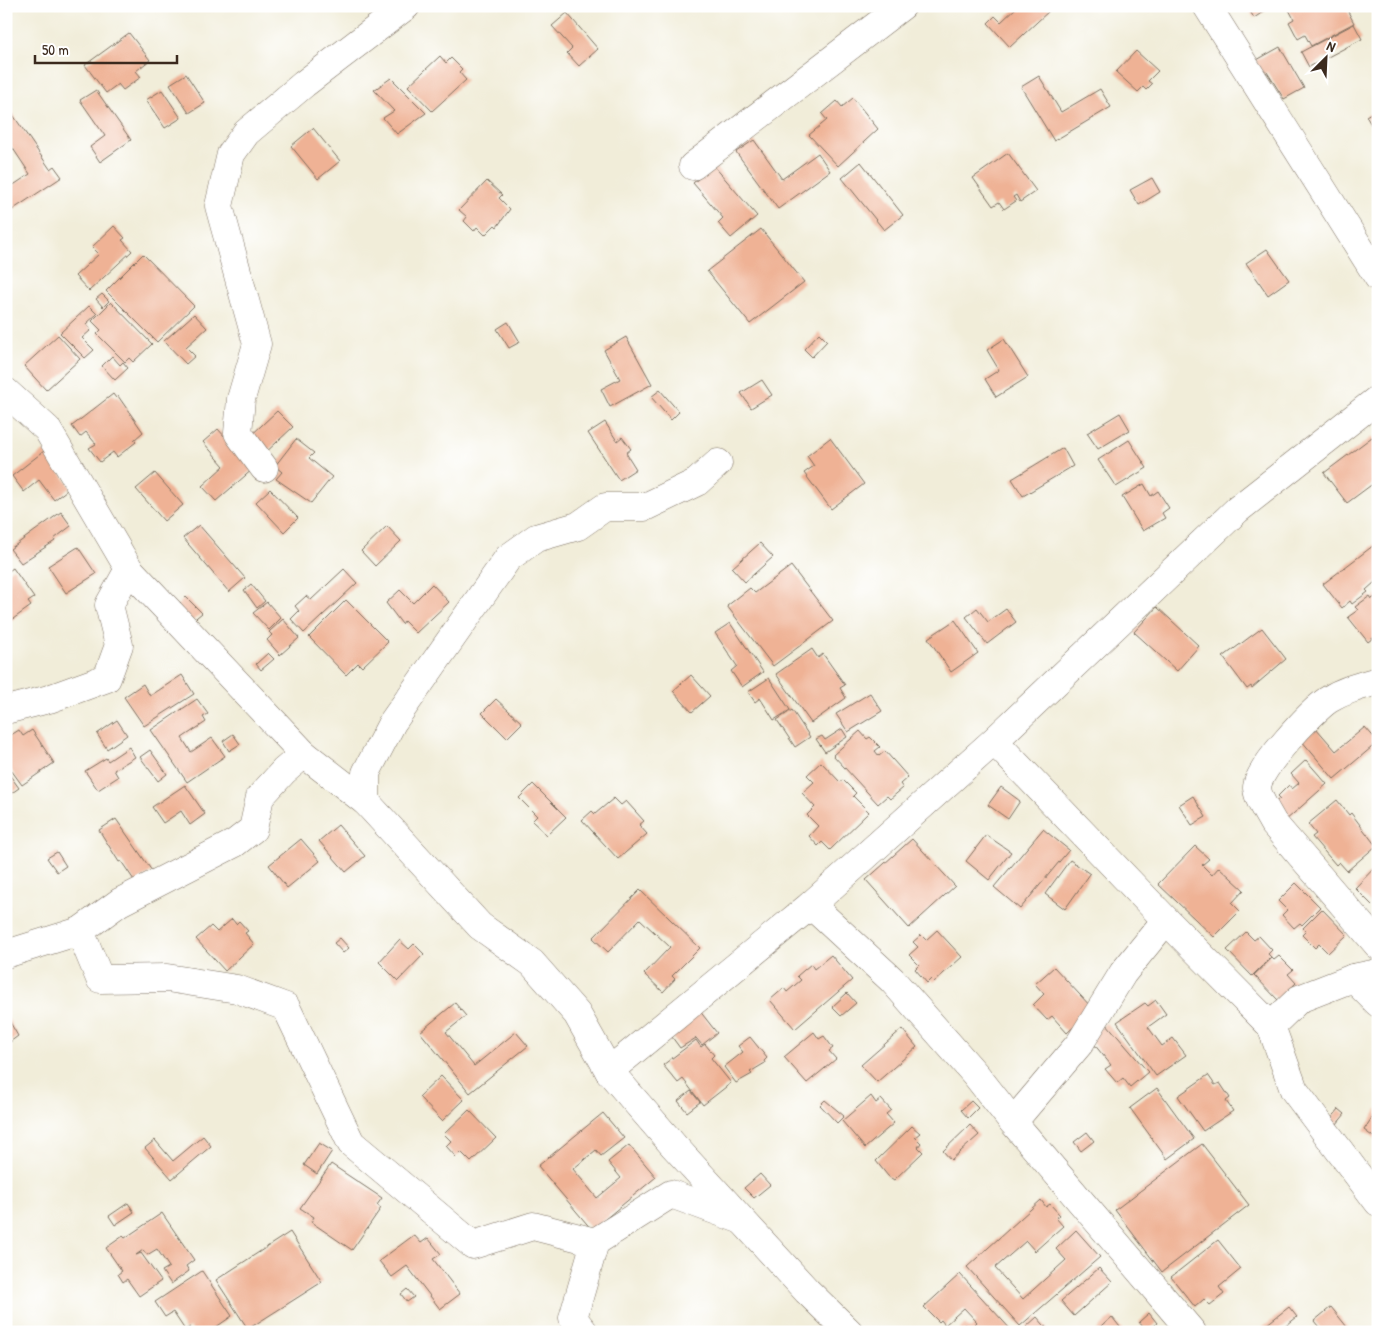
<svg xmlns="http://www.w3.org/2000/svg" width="1384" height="1338" viewBox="0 0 1384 1338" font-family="'Patrick Hand',sans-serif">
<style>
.building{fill:#efb295}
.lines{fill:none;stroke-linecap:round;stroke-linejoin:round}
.minor-casing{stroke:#7b6e5f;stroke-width:29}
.minor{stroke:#fff;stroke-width:28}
</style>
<rect width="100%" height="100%" fill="#fff"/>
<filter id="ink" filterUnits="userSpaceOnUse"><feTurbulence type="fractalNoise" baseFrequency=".02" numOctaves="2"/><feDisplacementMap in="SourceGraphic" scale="10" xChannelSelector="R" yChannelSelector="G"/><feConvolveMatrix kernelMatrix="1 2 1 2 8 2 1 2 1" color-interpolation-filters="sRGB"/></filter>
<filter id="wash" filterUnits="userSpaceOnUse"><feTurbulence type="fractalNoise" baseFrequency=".0096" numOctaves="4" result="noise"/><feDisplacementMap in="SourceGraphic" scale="20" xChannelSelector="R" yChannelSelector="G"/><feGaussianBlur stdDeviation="1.12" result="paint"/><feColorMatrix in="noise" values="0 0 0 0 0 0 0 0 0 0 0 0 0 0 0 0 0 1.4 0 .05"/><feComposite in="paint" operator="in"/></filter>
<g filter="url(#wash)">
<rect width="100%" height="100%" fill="#f1edd9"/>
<g id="blocks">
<g class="building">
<path d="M1018 6H1047L1050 10 1010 47 988 23 995 16 1001 22Z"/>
<path d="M1247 6H1272L1254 18Z"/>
<path d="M1287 6H1345L1354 23 1311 46 1305 35 1298 39 1289 22 1294 19Z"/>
<path d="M567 13 598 49 579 66 567 53 572 48 552 26Z"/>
<path d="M1354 24 1362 39 1309 67 1301 52Z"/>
<path d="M129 33 150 60 136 71 141 77 123 90 118 84 106 93 85 65Z"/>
<path d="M1280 47 1304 88 1284 99 1267 72 1263 74 1255 61Z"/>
<path d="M1136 51 1158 71 1148 81 1152 84 1146 90 1143 87 1138 92 1116 72Z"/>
<path d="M440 56 446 63 451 58 462 69 459 72 466 80 432 111 408 86Z"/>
<path d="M186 74 205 103 189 113 170 84Z"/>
<path d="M1039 76 1061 112 1100 89 1111 107 1054 141 1021 87Z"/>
<path d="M391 78 426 113 397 134 383 118 394 111 374 90Z"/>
<path d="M96 90 131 140 100 162 90 147 105 136 80 100Z"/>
<path d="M162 90 181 118 165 128 146 100Z"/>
<path d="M853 98 878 129 838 166 809 135 827 120 822 114 837 101 842 107Z"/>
<path d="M9 109 50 169 54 166 62 177 6 214V190L30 174 6 138V111Z"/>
<path d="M1378 109V131L1376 133 1366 116Z"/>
<path d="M313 128 340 161 318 179 291 146Z"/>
<path d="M754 140 782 179 818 153 830 171 778 209 736 152Z"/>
<path d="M1008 153 1036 191 1020 202 1016 195 1013 197 1016 201 1004 209 999 202 993 206 973 178Z"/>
<path d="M861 162 903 215 884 230 842 178Z"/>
<path d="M714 166 757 216 731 238 718 223 723 218 693 183Z"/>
<path d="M1152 178 1160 192 1139 205 1130 190Z"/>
<path d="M487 181 502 195 499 198 510 209 497 227 495 225 485 235 477 227 474 231 464 221 467 217 459 210Z"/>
<path d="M114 226 125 238 122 240 132 251 89 291 75 276 99 254 92 247Z"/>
<path d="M761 229 804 282 750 324 707 271Z"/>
<path d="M1267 249 1289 280 1268 295 1246 263Z"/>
<path d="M143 254 194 306 157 342 106 291Z"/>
<path d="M102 294 109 301 103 307 96 299Z"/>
<path d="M111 302 152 344 133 362 129 358 125 362 97 334 101 330 92 321Z"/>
<path d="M89 306 97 314 86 324 91 330 82 338 94 350 85 358 60 333Z"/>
<path d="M194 314 207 328 186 347 195 356 186 364 164 341Z"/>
<path d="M508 322 520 342 509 348 497 329Z"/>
<path d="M819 333 827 341 812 357 804 349Z"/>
<path d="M58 335 80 359 46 390 24 366Z"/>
<path d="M626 337 652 384 610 407 601 389 620 379 604 350Z"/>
<path d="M1004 339 1028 377 996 397 985 379 999 370 987 350Z"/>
<path d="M112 356 120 365 123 362 128 368 115 380 102 366Z"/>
<path d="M762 380 772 395 751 408 741 393Z"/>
<path d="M660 390 679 412 671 420 651 397Z"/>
<path d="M113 394 116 398 118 396 143 432 134 440 136 442 117 457 113 452 100 462 89 448 96 444 86 432 80 437 72 426Z"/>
<path d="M277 411 293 427 262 456 246 440Z"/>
<path d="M1120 413 1130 430 1098 449 1087 433Z"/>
<path d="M605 422 617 441 622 437 631 449 626 453 636 469 619 480 588 433Z"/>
<path d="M218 429 253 469 216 501 202 486 224 466 203 442Z"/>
<path d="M1372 437 1378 444V480L1347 503 1324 473Z"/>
<path d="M830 438 864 484 831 509 804 473 814 466 807 456Z"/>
<path d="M296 439 314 453 309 458 332 477 311 503 276 479 282 472 275 466Z"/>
<path d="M1129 440 1147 468 1116 487 1098 460Z"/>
<path d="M1063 448 1073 466 1023 496 1012 479Z"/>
<path d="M44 451 71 487 54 500 39 480 24 492 12 476Z"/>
<path d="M155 473 183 505 164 521 136 489Z"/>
<path d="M1144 484 1151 496 1158 491 1169 508 1162 513 1165 518 1143 531 1122 497Z"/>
<path d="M270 489 298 518 284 532 256 502Z"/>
<path d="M61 512 71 526 54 539 55 541 21 563 10 549Z"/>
<path d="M199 525 245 578 229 592 183 538Z"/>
<path d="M387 526 401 541 375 566 361 551Z"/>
<path d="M1378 542V586L1375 582 1366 590 1368 592 1352 604 1350 601 1342 608 1323 584Z"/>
<path d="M760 543 773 557 745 582 732 568Z"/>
<path d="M78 547 96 574 66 593 48 566Z"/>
<path d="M791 566 833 621 773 666 727 606 750 588 755 593Z"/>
<path d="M13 568 34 598 28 602 31 606 6 624V573Z"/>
<path d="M344 569 357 583 304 633 291 619 299 611 295 606 306 596 311 600Z"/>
<path d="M251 584 265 601 257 608 244 590Z"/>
<path d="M432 584 449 602 416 633 404 621 402 624 386 603 400 590 413 603Z"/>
<path d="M1378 595V634L1368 642 1348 617 1358 610 1355 607 1370 596 1372 599Z"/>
<path d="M186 597 202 613 191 622 176 607Z"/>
<path d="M346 600 388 642 362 667 358 663 346 675 309 637Z"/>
<path d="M267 602 281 618 269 630 253 613Z"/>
<path d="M1157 607 1199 646 1177 671 1134 632Z"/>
<path d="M977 608 988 622 1006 609 1016 622 987 644 966 617Z"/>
<path d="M283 619 299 638 280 655 267 640 272 635 269 632Z"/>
<path d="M955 620 978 653 951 672 928 638Z"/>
<path d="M730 623 763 672 742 687 731 671 737 666 715 633Z"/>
<path d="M1262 628 1286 659 1252 688 1251 686 1247 689 1223 657Z"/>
<path d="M812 649 818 658 823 654 845 685 840 688 846 698 811 723 776 674Z"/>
<path d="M268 653 274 659 261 670 256 664Z"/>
<path d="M182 675 194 694 144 726 124 697 143 684 150 696Z"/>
<path d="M691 675 710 696 692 712 673 691Z"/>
<path d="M769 678 790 710 774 720 760 698 755 702 748 692Z"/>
<path d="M870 693 882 711 848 732 836 714Z"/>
<path d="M197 699 208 714 203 717 206 722 182 738 191 752 212 738 225 756 187 782 151 730Z"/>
<path d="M496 699 522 723 507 738 482 713Z"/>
<path d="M792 710 810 737 795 747 777 720Z"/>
<path d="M117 720 127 735 107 749 97 734Z"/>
<path d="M1365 727 1378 742 1334 779 1301 740 1316 728 1336 751Z"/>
<path d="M842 729 847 737 825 752 816 739 822 736 825 740Z"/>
<path d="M19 730 23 736 32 730 54 763 22 785 6 763V748L10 745 6 738Z"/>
<path d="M860 731 867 739 870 737 880 747 875 751 879 756 885 751 908 777 900 784 903 788 890 799 887 796 878 804 833 755Z"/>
<path d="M233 734 240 744 229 751 223 741Z"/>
<path d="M129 747 135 757 114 770 118 777 98 790 85 771 106 758 108 761Z"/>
<path d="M150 750 167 774 158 781 140 757Z"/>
<path d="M1306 760 1327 784 1285 821 1271 806 1280 798 1278 796 1289 785 1292 789 1299 783 1291 774Z"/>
<path d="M821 762 840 782 843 780 856 793 853 796 869 812 830 850 822 842 818 846 809 836 818 826 807 815 815 807 802 793 814 782 807 775Z"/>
<path d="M6 770 19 788 6 797Z"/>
<path d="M533 784 566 817 547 835 532 821 537 816 519 798Z"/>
<path d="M185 785 205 814 190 825 181 811 163 823 152 807Z"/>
<path d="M1001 787 1020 801 1008 819 988 805Z"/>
<path d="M1193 796 1206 817 1192 825 1179 805Z"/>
<path d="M614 798 621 805 626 801 644 821 639 825 647 834 618 859 582 820 592 811 595 814Z"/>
<path d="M1337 800 1349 815 1351 813 1376 846 1347 871 1339 862 1336 865 1312 837 1316 834 1308 824Z"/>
<path d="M116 819 152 871 136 883 121 861 119 862 99 830Z"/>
<path d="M338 825 365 856 346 872 319 841Z"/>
<path d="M1043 829 1069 850 1020 909 994 887Z"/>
<path d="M986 835 1011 852 989 880 966 861Z"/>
<path d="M301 839 320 861 287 888 269 865Z"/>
<path d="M912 839 955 886 909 928 866 880Z"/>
<path d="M1195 846 1209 859 1202 865 1212 875 1219 867 1244 890 1232 903 1240 911 1214 937 1158 884Z"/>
<path d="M57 852 66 866 57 872 47 858Z"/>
<path d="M1070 860 1090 874 1065 909 1045 894Z"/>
<path d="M1378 864V903L1374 907 1355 888Z"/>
<path d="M1296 883 1320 907 1302 925 1300 923 1294 928 1282 915 1287 910 1278 901Z"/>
<path d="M640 890 700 948 672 976 675 979 663 992 644 974 670 947 640 919 608 952 593 938Z"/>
<path d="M1322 909 1347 935 1328 953 1319 944 1315 948 1302 935 1306 931 1303 928Z"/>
<path d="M232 919 236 924 239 921 248 931 245 933 254 944 225 971 196 939 211 926 217 932Z"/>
<path d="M937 930 962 957 934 982 931 979 927 983 915 969 919 965 909 955 918 947 913 942 921 935 926 940Z"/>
<path d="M1246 932 1254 940 1259 936 1272 950 1268 954 1271 957 1252 976 1227 950Z"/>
<path d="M340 938 349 948 343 953 334 943Z"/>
<path d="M399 940 409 949 414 944 424 954 398 981 379 962Z"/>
<path d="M831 955 852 980 795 1029 770 1000 784 988 787 992 801 980 797 976 811 964 814 969Z"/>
<path d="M1279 956 1293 970 1288 974 1296 983 1278 1000 1254 975 1272 958 1274 960Z"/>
<path d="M1054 967 1093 1009 1067 1033 1052 1016 1047 1020 1033 1005 1044 994 1035 984Z"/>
<path d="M847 993 856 1003 841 1016 832 1007Z"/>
<path d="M1156 1000 1166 1014 1148 1027 1162 1046 1173 1038 1186 1055 1156 1076 1117 1022 1145 1003 1148 1006Z"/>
<path d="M455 1003 466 1016 446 1032 474 1066 516 1032 528 1046 470 1093 420 1032Z"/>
<path d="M699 1010 717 1033 702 1045 696 1038 680 1048 669 1033Z"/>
<path d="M7 1017 18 1036 6 1045V1018Z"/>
<path d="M1106 1023 1148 1072 1130 1087 1123 1078 1117 1083 1105 1069 1111 1065 1089 1038Z"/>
<path d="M902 1029 917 1047 877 1082 861 1065Z"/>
<path d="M814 1032 819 1039 824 1036 833 1048 829 1051 836 1059 807 1083 784 1057Z"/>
<path d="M750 1037 767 1058 764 1061 765 1063 750 1072 752 1074 736 1083 724 1067 743 1052 738 1046Z"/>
<path d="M696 1040 701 1047 705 1044 714 1055 711 1058 731 1083 703 1105 683 1079 678 1083 663 1065Z"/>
<path d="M1208 1075 1215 1085 1220 1083 1230 1098 1226 1101 1233 1111 1203 1131 1178 1096Z"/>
<path d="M441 1076 464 1100 442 1121 419 1097Z"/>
<path d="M1157 1088 1194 1139 1167 1159 1130 1108Z"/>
<path d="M691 1091 700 1102 687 1112 678 1101Z"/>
<path d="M871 1096 876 1103 881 1099 891 1110 886 1114 894 1123 865 1148 842 1121Z"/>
<path d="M825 1100 844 1116 837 1123 820 1105Z"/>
<path d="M971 1101 978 1108 968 1118 961 1110Z"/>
<path d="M1378 1108V1136L1376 1139 1364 1130Z"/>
<path d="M1339 1109 1345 1114 1332 1130 1326 1125Z"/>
<path d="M469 1110 496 1138 471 1162 461 1152 456 1157 446 1146 451 1141 444 1134Z"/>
<path d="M603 1113 624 1138 601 1156 596 1150 573 1169 597 1198 621 1178 608 1162 629 1145 656 1177 592 1230 538 1166Z"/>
<path d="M970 1125 979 1135 951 1160 943 1151Z"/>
<path d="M912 1126 920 1133 915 1137 921 1143 918 1147 923 1152 894 1180 888 1176 876 1161Z"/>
<path d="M1087 1132 1094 1141 1081 1151 1074 1142Z"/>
<path d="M203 1136 211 1146 172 1179 145 1148 155 1140 173 1161Z"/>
<path d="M319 1143 332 1151 317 1174 304 1165Z"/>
<path d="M1202 1144 1249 1205 1162 1272 1115 1210Z"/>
<path d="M331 1164 382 1198 377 1205 381 1208 352 1250 311 1222 314 1217 300 1208Z"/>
<path d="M760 1174 770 1185 754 1198 744 1188Z"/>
<path d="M1041 1200 1046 1207 1050 1204 1060 1215 1056 1218 1063 1226 1035 1251 1026 1241 995 1268 1023 1299 1066 1260 1056 1249 1076 1230 1100 1257 1020 1326 967 1267Z"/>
<path d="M128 1203 134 1212 115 1225 109 1216Z"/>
<path d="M162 1213 194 1260 186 1266 189 1271 171 1284 162 1271 169 1267 157 1249 147 1255 143 1250 136 1255 141 1253 161 1281 139 1296 127 1279 123 1282 118 1274 122 1271 106 1248 123 1236 125 1238Z"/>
<path d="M290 1232 322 1282 248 1329 216 1280Z"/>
<path d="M414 1235 421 1243 428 1238 441 1254 433 1259 460 1294 440 1309 407 1266 392 1277 379 1261Z"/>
<path d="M1218 1240 1241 1269 1219 1287 1224 1294 1210 1305 1204 1299 1195 1307 1171 1277Z"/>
<path d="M1099 1268 1112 1282 1074 1316 1061 1301Z"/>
<path d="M202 1271 232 1316 209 1332H193L190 1327 185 1330 173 1312 165 1317 155 1302Z"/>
<path d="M960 1274 1013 1332H957L965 1324 970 1329 977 1322 964 1308 945 1325 941 1320 939 1322 924 1307Z"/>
<path d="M407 1289 414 1297 407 1302 401 1294Z"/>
<path d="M1289 1307 1297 1317 1278 1332H1257Z"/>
<path d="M1331 1307 1351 1332H1323L1314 1321Z"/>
<path d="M1149 1313 1157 1323 1147 1332 1139 1322Z"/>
<path d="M1037 1317 1050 1332H1031L1026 1327Z"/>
<path d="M1112 1317 1124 1332H1095Z"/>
</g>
</g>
</g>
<g filter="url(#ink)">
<use href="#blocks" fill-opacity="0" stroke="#7b6e5f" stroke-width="1"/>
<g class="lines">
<defs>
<g id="minor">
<path d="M1207 6 1378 277"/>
<path d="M693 166 902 6"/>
<path d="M6 392 47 429 129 569 304 754 366 802 480 926 532 963 577 1014 609 1071 674 1146 807 1291 849 1332"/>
<path d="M264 468 238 433 241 399 257 344 219 206 231 154 246 133 304 84 406 6"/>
<path d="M1378 681C1360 686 1344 690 1328 700 1312 711 1256 770 1257 788 1258 800 1268 813 1273 823L1378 945"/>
<path d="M6 710 49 699 107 678 119 645 109 605 129 569"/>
<path d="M994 741 1166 920 1271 1026 1294 1090 1378 1202"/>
<path d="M366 802V773L392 723 508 558 536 538 578 526 605 507H645L697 482 718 463"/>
<path d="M811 905 892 980 976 1075 1013 1122 1192 1332"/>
<path d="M80 931 100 979 167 978 237 989 286 1007 351 1143 473 1245 533 1226 595 1242 671 1194 739 1219"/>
<path d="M6 954 80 931 120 902 235 843 253 829 260 797 284 771 304 754"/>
<path d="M1353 978 1378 1003"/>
<path d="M1271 1026 1299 999 1353 978 1378 973"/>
<path d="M609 1071 811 905 994 741 1237 510 1378 399"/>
<path d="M1013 1122 1080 1043 1123 973 1166 920"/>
<path d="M584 1332 573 1318 595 1242"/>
</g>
</defs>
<use href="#minor" class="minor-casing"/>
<use href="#minor" class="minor"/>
</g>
</g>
<rect width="1384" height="1338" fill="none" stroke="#fff" stroke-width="25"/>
<g transform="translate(1326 58) rotate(24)" stroke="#ffffff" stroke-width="4" paint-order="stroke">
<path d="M0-4L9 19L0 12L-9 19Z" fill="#3b2a1e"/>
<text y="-8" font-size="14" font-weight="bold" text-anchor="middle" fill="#3b2a1e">N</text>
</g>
<path d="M35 55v8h142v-8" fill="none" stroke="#3b2a1e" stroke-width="2.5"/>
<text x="42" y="55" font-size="15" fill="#3b2a1e" stroke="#ffffff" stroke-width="4" paint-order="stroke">50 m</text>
</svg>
